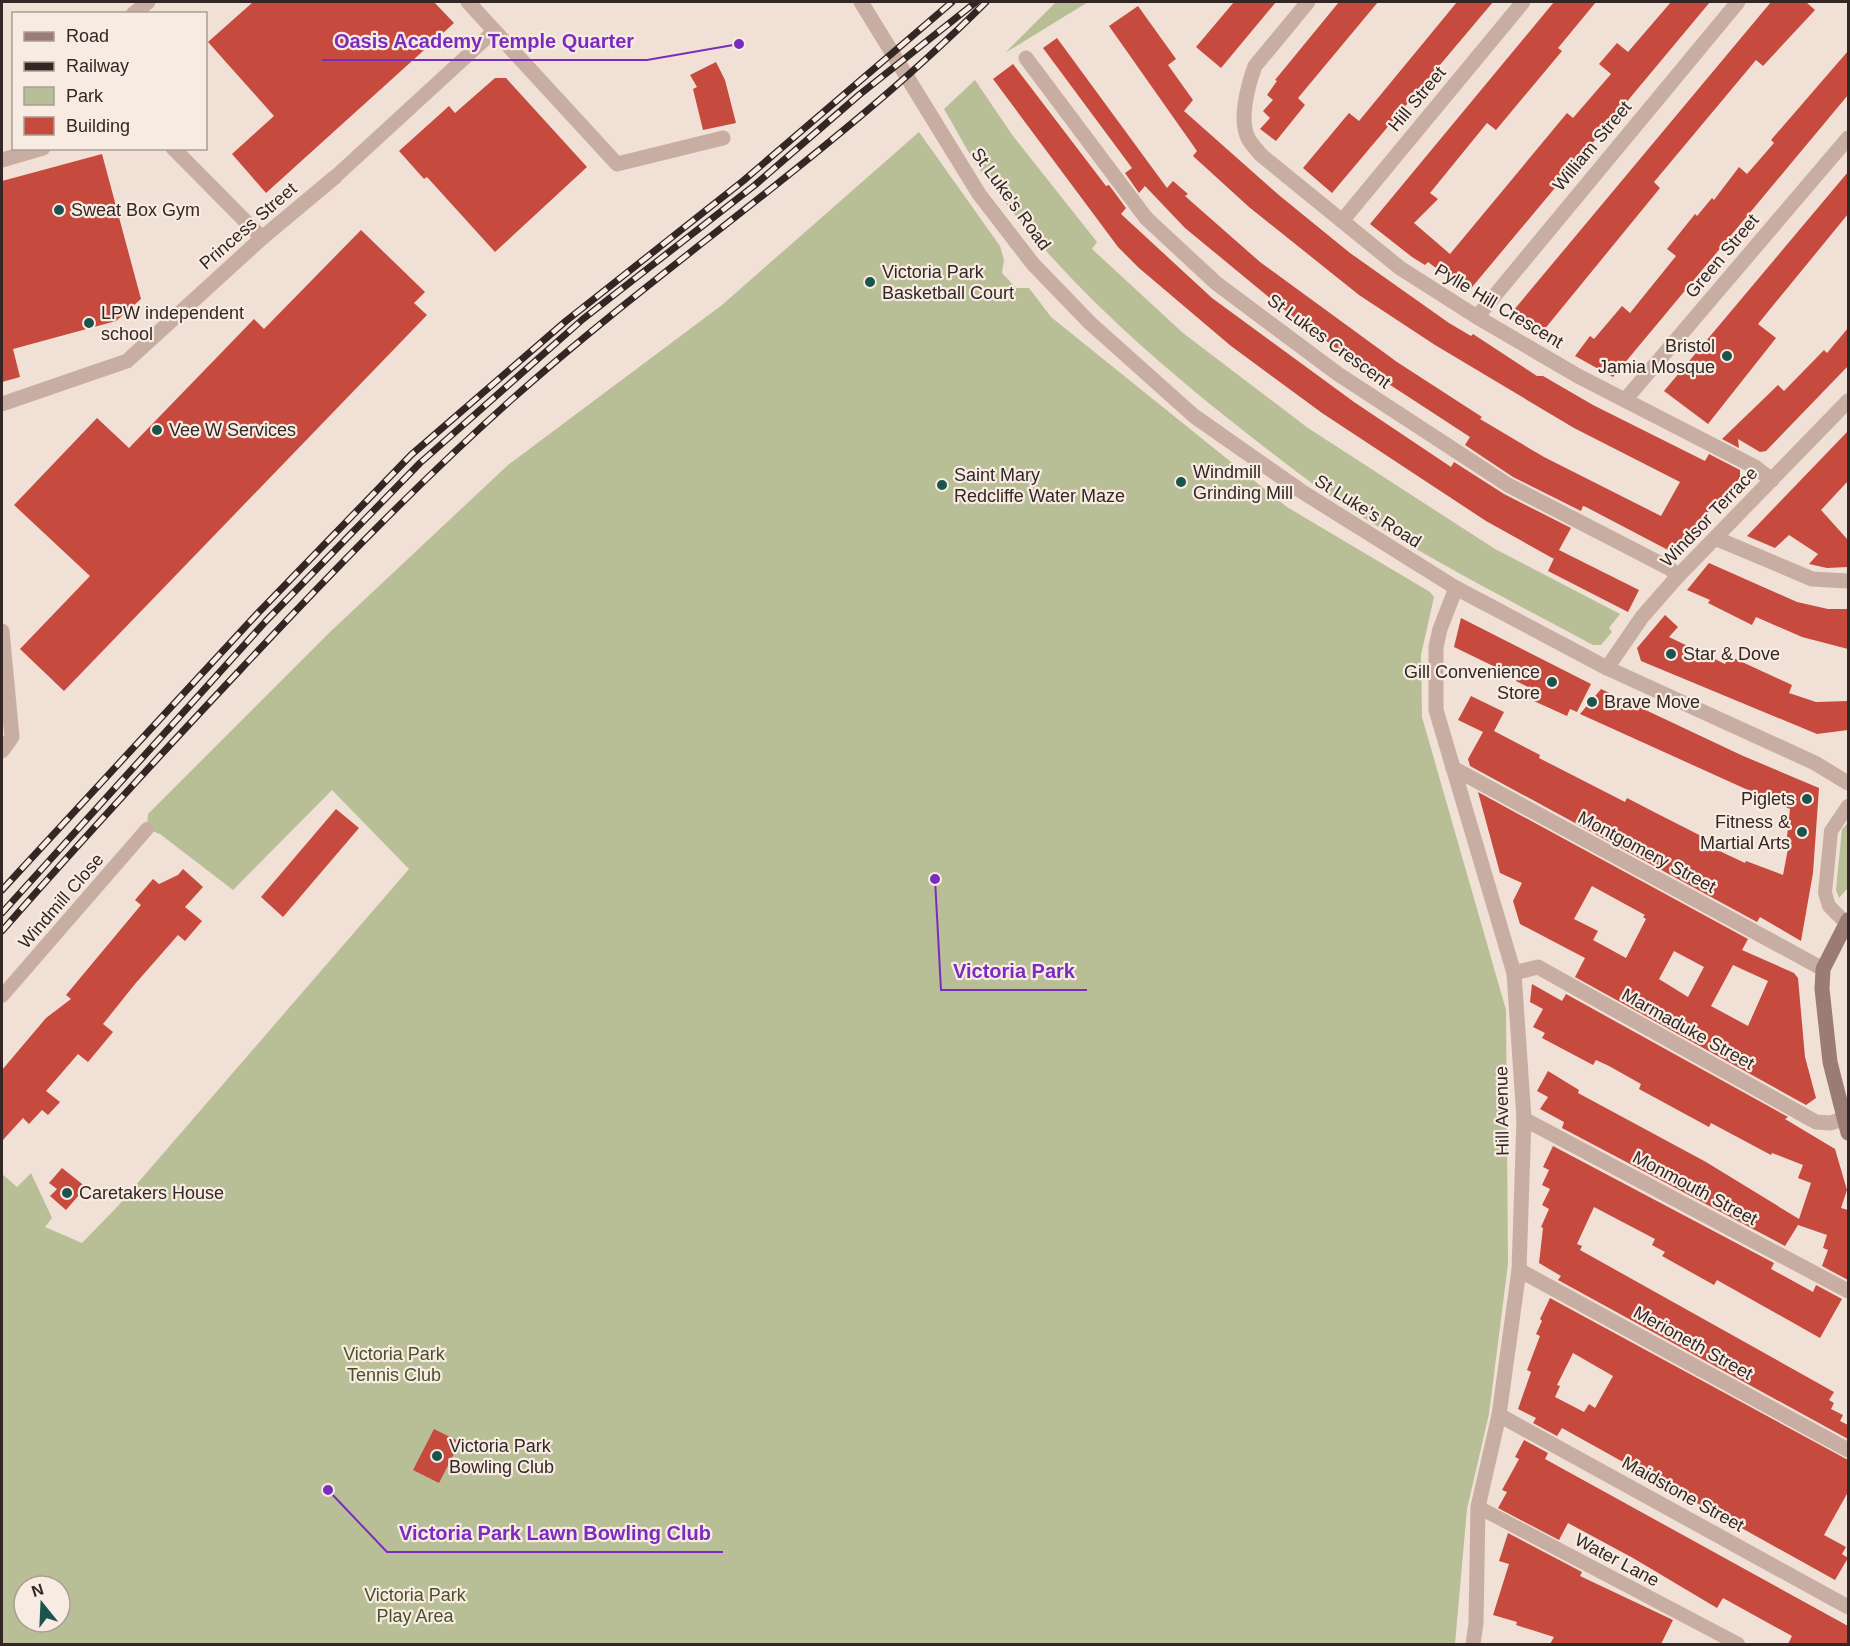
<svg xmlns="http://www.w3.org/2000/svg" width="1850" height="1646" viewBox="0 0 1850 1646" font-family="Helvetica,sans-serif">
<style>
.green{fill:#b8bf97;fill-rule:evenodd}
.building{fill:#c64a3e;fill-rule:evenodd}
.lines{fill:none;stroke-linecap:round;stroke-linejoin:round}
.lane{stroke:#c8aea2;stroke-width:14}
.street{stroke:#c8aea2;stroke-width:15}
.secondary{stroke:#9b7c74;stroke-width:15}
.rail-casing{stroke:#332725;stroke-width:7}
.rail{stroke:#f8ebe2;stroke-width:4.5;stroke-dasharray:14;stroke-linecap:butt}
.poi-dot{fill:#1b544e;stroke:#f8ebe2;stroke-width:2}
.labels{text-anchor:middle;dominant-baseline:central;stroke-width:4.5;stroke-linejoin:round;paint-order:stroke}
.street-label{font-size:18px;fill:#332725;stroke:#f8ebe2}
.poi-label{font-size:18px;fill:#332725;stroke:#f8ebe2;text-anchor:start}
.park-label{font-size:18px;fill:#485129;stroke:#f8ebe2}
.leader{fill:none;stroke:#7b2cbf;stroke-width:2}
.callout-dot{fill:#7b2cbf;stroke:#f8ebe2;stroke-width:2}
.callout-label{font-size:20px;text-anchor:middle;font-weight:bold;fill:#7b2cbf;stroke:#f8ebe2;stroke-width:4.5;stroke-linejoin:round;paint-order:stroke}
</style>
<rect width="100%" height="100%" fill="#f0e0d6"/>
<g class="green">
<path d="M1056 2H1088L1005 53Z"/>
<path d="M975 80 1013 136 1097 242 1092 249 1183 333 1308 428 1495 549 1620 614 1609 628 1612 632 1601 645H1593C1514 603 1435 562 1359 515 1315 488 1275 455 1235 424 1141 350 1058 274 987 179 970 158 958 132 944 109Z"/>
<path d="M919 132 1000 246 1004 260 1002 273 1016 288H1029L1051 317 1287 507 1430 592 1434 597 1421 655 1422 717 1506 1010 1508 1264 1489 1414 1467 1509 1455 1644H2V1174L17 1187 31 1173 52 1218 45 1227 82 1243 117 1207 409 869 332 790 233 890 160 834 147 829 148 814 330 632 508 465 722 305ZM24 1586H60V1622H24Z"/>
<path d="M1848 823V888L1839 898 1836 890 1842 829Z"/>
</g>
<g class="building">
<path d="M253 2H434L454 23 266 193 232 154 274 116 208 42Z"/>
<path d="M1234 2H1276L1221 68 1196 47Z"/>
<path d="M1339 2H1378L1298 98 1305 105 1276 141 1260 129 1270 118 1263 111 1273 100 1267 95 1277 81 1275 80Z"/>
<path d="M1457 2H1493L1332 193 1303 168 1349 113 1359 121Z"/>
<path d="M1554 2H1596L1558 48 1562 51 1496 130 1487 123 1430 193 1438 199 1414 223 1450 254 1567 113 1573 118 1611 74 1599 64 1617 43 1628 52 1671 2H1710L1468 292 1428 262 1425 265 1412 257 1370 224Z"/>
<path d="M1771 2H1806L1815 10 1763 66 1756 60 1654 182 1660 188 1539 336 1508 317Z"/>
<path d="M1138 6 1176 59 1168 65 1193 100 1184 111 1280 196 1350 253 1449 323 1471 336 1473 334 1537 376H1543L1593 405 1705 461 1709 454 1740 470V478L1674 549 1668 550 1586 507 1583 506 1581 511 1513 477 1465 445 1470 437 1355 362 1287 312 1185 228 1145 186 1139 193 1125 173 1132 168 1043 48 1057 38 1167 188 1173 181 1188 194 1185 196 1260 262 1397 362 1482 417 1480 419 1544 457 1661 516 1680 482 1574 428 1435 345 1359 295 1249 207 1193 156 1197 151 1109 26Z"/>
<path d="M1848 51V95L1613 377 1575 356 1590 336 1594 339 1622 306 1630 313 1676 256 1667 249 1695 214 1697 216 1712 198 1714 200 1739 167 1747 174 1774 143 1771 140Z"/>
<path d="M716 62 725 80 736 123 703 130 693 89 697 87 690 75Z"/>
<path d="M1013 64 1106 186 1109 185 1126 208 1121 214 1212 298 1354 402 1451 467 1454 462 1504 494 1571 528 1559 550 1639 590 1628 612 1548 571 1555 556 1554 559 1486 521 1322 413 1231 346 1139 268 1118 247 993 79Z"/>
<path d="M495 78H506L587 167 495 252 427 177 424 179 399 151 449 106 455 113Z"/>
<path d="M102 154 141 299 116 321 13 349 20 377 2 382V181Z"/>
<path d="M1848 172V214L1758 324 1776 338 1708 424 1664 391Z"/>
<path d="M361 230 425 292 414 303 427 315 64 691 20 649 90 576 14 505 97 418 129 448 254 319 264 329Z"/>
<path d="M1848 328V366L1766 451 1760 452 1738 439 1739 448 1722 439 1778 385 1784 391 1824 350 1827 353Z"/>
<path d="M1848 431V481L1821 510 1848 540V567L1827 568 1809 564 1818 554 1789 535 1775 548 1747 536Z"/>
<path d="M1709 563 1797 602 1828 609H1848V649L1802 637 1756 617 1752 625 1708 603 1710 600 1687 590Z"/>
<path d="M1665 615 1678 627 1669 637 1725 664 1729 656 1792 685 1789 693 1816 702 1848 701V730L1817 734 1641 661 1637 648Z"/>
<path d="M1461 618 1591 684 1577 712 1570 709 1567 716 1525 697 1530 688 1516 681 1518 678 1454 647Z"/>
<path d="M1601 689 1741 755 1819 788 1813 873 1801 941 1760 917 1757 922 1470 766 1468 759 1483 732 1458 720 1471 696 1504 712 1494 731 1540 755 1539 758 1625 802 1627 798 1654 812 1713 842 1711 847 1745 863 1746 861 1783 875 1790 838 1787 837 1790 809 1580 714Z"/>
<path d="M1478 792 1748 939 1742 950 1794 973 1798 978 1805 1057 1816 1098 1806 1105 1575 977 1585 958 1520 924 1513 901 1522 883 1500 873ZM1592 886 1645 915 1643 917 1646 919 1626 958 1593 940 1598 931 1574 919ZM1674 951 1704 967 1688 997 1659 979ZM1733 965 1768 981 1748 1026 1711 1006Z"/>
<path d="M336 809 359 828 283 917 261 897Z"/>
<path d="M183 869 203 887 185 907 202 921 185 941 178 935 135 984 103 1024 113 1032 88 1062 78 1054 46 1091 60 1102 48 1115 42 1110 29 1124 23 1118 2 1141V1070L46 1018 71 999 66 995 141 905 135 900 153 879 159 884 178 875Z"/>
<path d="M1532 984 1562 1001 1566 994 1788 1117 1785 1119 1835 1149 1847 1190 1841 1208 1848 1210V1280L1822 1266 1828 1250 1823 1248 1827 1235 1798 1225 1785 1246 1562 1128 1564 1122 1540 1109 1548 1097 1537 1091 1548 1071 1579 1090 1578 1093 1706 1162 1799 1219 1811 1183 1798 1178 1803 1165 1772 1153 1771 1155 1711 1123 1709 1127 1639 1089 1641 1084 1609 1066 1596 1060 1593 1065 1542 1038 1545 1033 1533 1027 1543 1009 1530 1002Z"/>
<path d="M1553 1146 1774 1263 1771 1269 1813 1292 1816 1285 1842 1299 1820 1338 1717 1280 1714 1285 1662 1256 1665 1252 1652 1245 1655 1239 1594 1207 1577 1244 1582 1246 1580 1250 1834 1392 1829 1400 1834 1403 1831 1409 1843 1415 1840 1421 1848 1425V1439L1558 1280 1561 1276 1539 1263 1543 1228 1541 1227 1549 1209 1542 1205 1550 1189 1542 1185 1549 1170 1543 1167Z"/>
<path d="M62 1168 86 1187 66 1210 50 1196 57 1189 49 1183Z"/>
<path d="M1550 1298 1848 1460V1492L1824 1535 1846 1547 1842 1554 1848 1558 1835 1580 1562 1428 1557 1436 1533 1423 1536 1418 1518 1409 1531 1372 1527 1370 1540 1336 1536 1334 1542 1321 1540 1319ZM1573 1353 1613 1376 1595 1408 1589 1404 1584 1412 1555 1397 1560 1386 1557 1385Z"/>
<path d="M434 1429 460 1442 439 1483 413 1470Z"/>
<path d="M1524 1440 1548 1453 1545 1459 1848 1626V1644H1788L1792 1636 1723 1598 1717 1608 1633 1558 1568 1523 1559 1540 1498 1508 1507 1492 1502 1490 1519 1459 1515 1457Z"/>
<path d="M1508 1533 1582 1572 1580 1576 1673 1620 1661 1644H1550L1554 1637 1516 1625 1517 1622 1493 1615 1509 1564 1499 1561Z"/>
</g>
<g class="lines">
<g class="lane">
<path d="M335 177 494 31"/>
<path d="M1846 923 1829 906 1825 893 1831 831 1848 806"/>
<path d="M2 996 147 829"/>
<path d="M1478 1507 1738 1644"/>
</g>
<g class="street">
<path d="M468 2 617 164 723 138"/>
<path d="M861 2 979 194 1033 264 1090 323 1194 416 1301 491 1456 588 1607 668 1815 763 1848 783"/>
<path d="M1308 2 1255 66C1248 85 1238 121 1249 140 1253 146 1258 151 1261 155L1400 268 1477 317 1578 376 1755 467 1772 480"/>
<path d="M133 14 148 2"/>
<path d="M1026 58 1146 218 1216 283 1338 374 1508 485 1669 568 1678 576"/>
<path d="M173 148 262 238"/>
<path d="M2 160 43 148"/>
<path d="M1342 221 1523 2"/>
<path d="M1477 317 1738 2"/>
<path d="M1625 400 1848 138"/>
<path d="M2 404 127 361 262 238 335 177"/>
<path d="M1715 538 1812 579 1848 581"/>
<path d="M1456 588 1440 629 1436 647V710L1514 973 1524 1119 1519 1270 1499 1415 1478 1507 1476 1623 1473 1644"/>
<path d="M2 631 12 737 2 751"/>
<path d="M1607 668 1642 617 1678 576 1848 401"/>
<path d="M1453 768 1823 969"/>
<path d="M1514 973 1538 967 1816 1122 1830 1123 1844 1119"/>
<path d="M1524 1119 1848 1291"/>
<path d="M1519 1270 1848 1450"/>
<path d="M1499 1415 1848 1607"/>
</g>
<path class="secondary" d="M1848 920 1823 969 1822 989 1830 1062 1848 1133"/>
<defs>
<g id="rail">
<path d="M2 890 257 614 411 455 566 321 743 181 952 2"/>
<path d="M2 913 266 621 420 463 583 319 755 185 859 95 976 2"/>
<path d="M2 931C80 842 160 755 241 669 328 576 416 485 511 400 666 262 840 148 986 2"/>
</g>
</defs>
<use href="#rail" class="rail-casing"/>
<use href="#rail" class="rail"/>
</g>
<g class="poi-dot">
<circle cx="59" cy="210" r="6"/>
<circle cx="870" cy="282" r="6"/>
<circle cx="89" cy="323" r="6"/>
<circle cx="1727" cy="356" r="6"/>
<circle cx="157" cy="430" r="6"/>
<circle cx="1181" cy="482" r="6"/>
<circle cx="942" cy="485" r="6"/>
<circle cx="1671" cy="654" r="6"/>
<circle cx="1552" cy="682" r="6"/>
<circle cx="1592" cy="702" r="6"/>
<circle cx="1807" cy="799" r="6"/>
<circle cx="1802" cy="832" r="6"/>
<circle cx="67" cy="1193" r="6"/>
<circle cx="437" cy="1456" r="6"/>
</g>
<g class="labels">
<g class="street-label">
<text transform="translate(1417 99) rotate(-50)">Hill Street</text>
<text transform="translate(1592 146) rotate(-50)">William Street</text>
<text transform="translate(1011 199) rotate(54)">St Luke's Road</text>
<text transform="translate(248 226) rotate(-41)">Princess Street</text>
<text transform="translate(1722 256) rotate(-50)">Green Street</text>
<text transform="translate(1499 306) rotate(31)">Pylle Hill Crescent</text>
<text transform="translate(1329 341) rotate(36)">St Lukes Crescent</text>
<text transform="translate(1368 511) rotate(32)">St Luke's Road</text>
<text transform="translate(1709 517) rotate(-46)">Windsor Terrace</text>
<text transform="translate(1647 852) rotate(28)">Montgomery Street</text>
<text transform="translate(61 901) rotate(-49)">Windmill Close</text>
<text transform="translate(1688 1029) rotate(29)">Marmaduke Street</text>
<text transform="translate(1502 1111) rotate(-91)">Hill Avenue</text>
<text transform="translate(1695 1188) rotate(28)">Monmouth Street</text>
<text transform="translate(1693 1343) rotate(29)">Merioneth Street</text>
<text transform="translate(1683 1494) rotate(29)">Maidstone Street</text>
<text transform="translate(1617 1560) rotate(28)">Water Lane</text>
</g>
<g class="poi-label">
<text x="71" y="210">Sweat Box Gym</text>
<text x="882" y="272">Victoria Park<tspan x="882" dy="21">Basketball Court</tspan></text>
<text x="101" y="313">LPW independent<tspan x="101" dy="21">school</tspan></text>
<text x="1715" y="346" text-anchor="end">Bristol<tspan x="1715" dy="21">Jamia Mosque</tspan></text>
<text x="169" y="430">Vee W Services</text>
<text x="1193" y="472">Windmill<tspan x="1193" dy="21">Grinding Mill</tspan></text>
<text x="954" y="475">Saint Mary<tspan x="954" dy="21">Redcliffe Water Maze</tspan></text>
<text x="1683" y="654">Star &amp; Dove</text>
<text x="1540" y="672" text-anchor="end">Gill Convenience<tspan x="1540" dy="21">Store</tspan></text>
<text x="1604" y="702">Brave Move</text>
<text x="1795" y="799" text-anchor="end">Piglets</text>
<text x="1790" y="822" text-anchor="end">Fitness &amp;<tspan x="1790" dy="21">Martial Arts</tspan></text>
<text x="79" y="1193">Caretakers House</text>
<text x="449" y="1446">Victoria Park<tspan x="449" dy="21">Bowling Club</tspan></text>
</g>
<g class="park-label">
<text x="394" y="1354">Victoria Park<tspan x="394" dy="21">Tennis Club</tspan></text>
<text x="415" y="1595">Victoria Park<tspan x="415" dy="21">Play Area</tspan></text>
</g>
</g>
<path class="leader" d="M739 44L647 60H322M935 879L941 990H1087M328 1490L387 1552H723"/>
<g class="callout-dot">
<circle cx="739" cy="44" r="6"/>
<circle cx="935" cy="879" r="6"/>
<circle cx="328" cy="1490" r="6"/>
</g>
<g class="callout-label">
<text x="484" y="48">Oasis Academy Temple Quarter</text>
<text x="1014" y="978">Victoria Park</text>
<text x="555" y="1540">Victoria Park Lawn Bowling Club</text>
</g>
<rect width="1850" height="1646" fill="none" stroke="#332725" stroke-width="6"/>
<rect x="12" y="12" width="195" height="138" fill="#f8ebe2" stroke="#a99d96" stroke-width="1.5"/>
<rect x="24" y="32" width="30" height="9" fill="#9b7c74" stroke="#a99d96" stroke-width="1.5"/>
<text x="66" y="42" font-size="18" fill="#332725">Road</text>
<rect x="24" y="62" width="30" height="9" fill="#332725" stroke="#a99d96" stroke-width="1.5"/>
<text x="66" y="72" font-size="18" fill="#332725">Railway</text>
<rect x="24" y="87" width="30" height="18" fill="#b8bf97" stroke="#a99d96" stroke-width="1.5"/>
<text x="66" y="102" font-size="18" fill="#332725">Park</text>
<rect x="24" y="117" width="30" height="18" fill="#c64a3e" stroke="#a99d96" stroke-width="1.5"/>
<text x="66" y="132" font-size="18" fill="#332725">Building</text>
<g transform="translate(42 1604) rotate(342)"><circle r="28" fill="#f8ebe2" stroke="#a99d96" stroke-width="1.5"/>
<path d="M0-4.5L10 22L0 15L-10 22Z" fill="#1b544e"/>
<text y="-9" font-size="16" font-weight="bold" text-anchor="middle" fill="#332725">N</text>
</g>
</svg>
